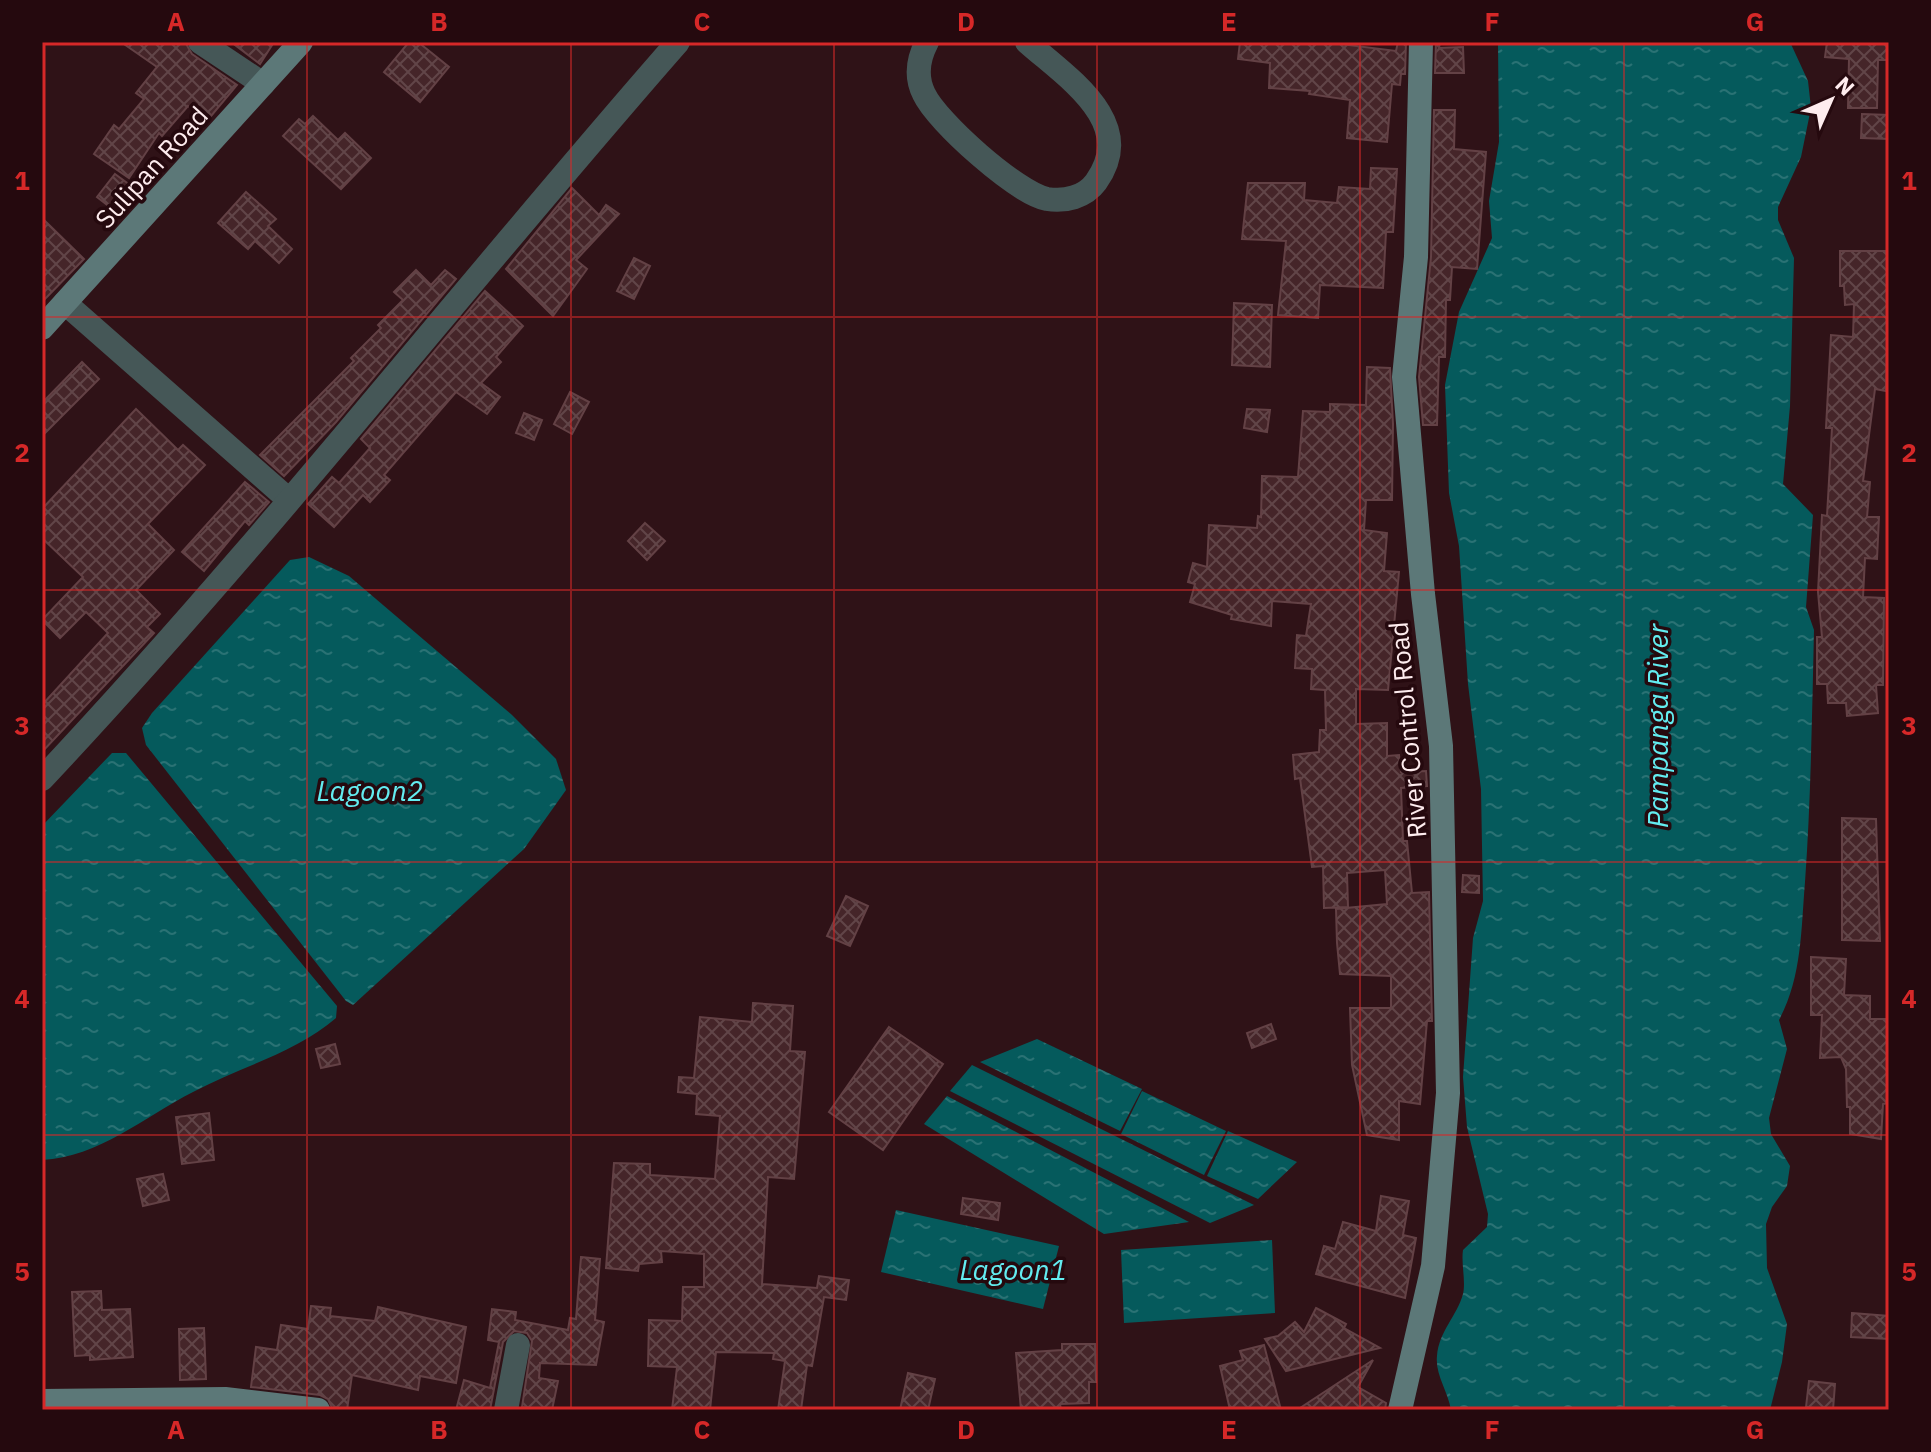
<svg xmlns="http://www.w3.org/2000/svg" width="1931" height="1452" viewBox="0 0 1931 1452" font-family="'IBM Plex Sans',sans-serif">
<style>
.water{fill:url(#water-ripples)}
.building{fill:url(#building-cross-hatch);stroke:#634145;stroke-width:2}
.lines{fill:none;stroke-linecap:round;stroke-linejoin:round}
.street{stroke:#455757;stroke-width:24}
.secondary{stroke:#5c7878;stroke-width:24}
.grid{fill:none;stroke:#d62828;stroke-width:2;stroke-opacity:0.55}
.labels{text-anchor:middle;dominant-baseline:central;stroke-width:7;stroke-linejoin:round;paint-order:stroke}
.street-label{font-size:26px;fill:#feecee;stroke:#25090e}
.water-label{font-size:28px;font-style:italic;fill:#63ecf0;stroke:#25090e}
.neatline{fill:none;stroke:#d62828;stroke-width:3}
.grid-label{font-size:26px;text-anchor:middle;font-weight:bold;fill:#d62828}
</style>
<defs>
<pattern id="water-ripples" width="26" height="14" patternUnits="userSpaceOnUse" patternTransform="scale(2)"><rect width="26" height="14" fill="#055a5c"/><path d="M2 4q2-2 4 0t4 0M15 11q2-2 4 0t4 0" fill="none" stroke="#2a7274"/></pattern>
<pattern id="building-cross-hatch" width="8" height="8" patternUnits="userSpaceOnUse" patternTransform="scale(2)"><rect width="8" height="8" fill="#452529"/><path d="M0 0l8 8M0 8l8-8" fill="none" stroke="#614548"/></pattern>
</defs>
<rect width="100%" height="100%" fill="#2f1217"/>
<g class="water">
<path d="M1498 42H1790L1808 81 1811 108 1801 157 1778 207V220L1794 258 1790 406 1783 484 1813 515 1806 607 1814 630C1812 714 1811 798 1805 882 1801 930 1802 977 1779 1020L1787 1049 1769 1118 1771 1134 1790 1166 1787 1186 1772 1207 1766 1224 1767 1268 1787 1324 1782 1362 1770 1410H1451C1448 1391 1435 1375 1437 1356 1439 1331 1457 1316 1463 1294 1466 1281 1461 1264 1463 1250L1487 1227 1488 1214 1467 1127 1463 1077 1473 938 1483 901 1481 789 1468 684 1459 546 1449 493 1445 385 1459 312 1492 238 1489 201 1499 142Z"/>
<path d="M309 557 349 576 512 715 556 759 566 790 524 849 353 1005 346 1001 146 745 142 728 152 713 290 560Z"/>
<path d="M112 753H126L337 1006 336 1018C296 1053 239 1067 193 1092 144 1117 99 1157 42 1160V826Z"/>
<path d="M1037 1039 1142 1089 1120 1131 980 1062Z"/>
<path d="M972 1065 1254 1205 1210 1223 950 1091Z"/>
<path d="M1142 1091 1226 1131 1204 1175 1121 1134Z"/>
<path d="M947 1096 1189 1222 1104 1234 924 1124Z"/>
<path d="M1228 1131 1297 1162 1258 1199 1207 1176Z"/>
<path d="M896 1210 1059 1246 1043 1309 881 1272Z"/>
<path d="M1272 1240 1275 1313 1124 1323 1121 1250Z"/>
</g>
<g class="building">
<path d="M121 42H185L192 54 237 85 206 122 188 106 162 136 159 133 129 178 94 154 114 125 119 129 144 99 136 93 157 67Z"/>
<path d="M231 42H274L260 64Z"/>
<path d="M409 42H418L449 67 420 102 384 72Z"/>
<path d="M1240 42H1324L1396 51 1398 42H1406L1405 74H1401L1400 85 1392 84 1387 142 1347 138 1350 100 1309 94 1310 91 1269 88 1270 63 1238 59Z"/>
<path d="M1436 42H1440L1439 48 1463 47 1464 73H1435Z"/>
<path d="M1827 42H1889V60H1878L1877 108H1848L1849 59 1825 57Z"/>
<path d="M1434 110H1455L1454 149 1486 152 1477 269 1452 267 1450 300H1446L1445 357H1439L1437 425H1423L1419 377 1431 257Z"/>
<path d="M1862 114 1889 115V139L1861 138Z"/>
<path d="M313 116 338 140 345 133 371 158 341 189 283 136 299 119 305 124Z"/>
<path d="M1371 168 1397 169 1393 232H1386L1383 288 1320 285 1318 318 1278 315 1286 241 1242 239 1248 183H1305L1304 200 1337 203 1339 187 1370 189Z"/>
<path d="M115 174 138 191 119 214 97 197Z"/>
<path d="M572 188 599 215 606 205 619 214 576 260 587 269 553 316 506 269Z"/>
<path d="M246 192 276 219 268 226 292 249 279 263 255 241 248 249 218 223Z"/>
<path d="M42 218 84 259 42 302Z"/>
<path d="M1840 251H1889L1886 391 1875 389 1863 481 1870 482 1867 517H1879L1877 559 1865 558 1863 597 1884 598 1883 685H1876L1878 713 1847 716 1846 703H1828L1827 684H1817V637H1822L1818 592 1822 515 1827 516 1832 428H1826L1831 335 1853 337 1854 304 1845 305 1844 286H1840Z"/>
<path d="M634 258 650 266 634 299 617 291Z"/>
<path d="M416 270 431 285 445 270 456 279 336 422 284 476 260 455 354 361 351 358 381 328 378 325 403 300 394 292Z"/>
<path d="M485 291 523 326 496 357 501 362 481 383 500 397 487 414 456 392 384 475 390 480 370 502 363 495 334 527 308 504 332 477 339 483 370 448 361 439Z"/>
<path d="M1234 303 1272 305 1270 367 1232 365Z"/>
<path d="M82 362 99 379 42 436V403Z"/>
<path d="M1367 367 1390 368 1393 424 1392 500H1366L1364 530 1387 533 1384 571 1399 572 1388 690 1356 689V724L1387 723V756L1399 755 1401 772 1426 771 1427 786 1401 788 1403 841H1407L1412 893 1429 892 1432 1021H1427L1420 1104 1399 1101V1140L1367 1135 1352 1065 1350 1008H1391V976L1340 974 1337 943 1336 909 1387 904 1385 870 1347 873 1348 907 1324 908 1323 866 1312 867 1300 778 1295 779 1293 755 1319 752 1320 730H1326L1325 690 1311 689 1312 669 1295 668 1297 635 1306 636 1311 604 1272 601 1271 626 1231 619 1232 615 1190 602 1195 584 1188 582 1193 563 1207 567 1209 525 1257 528 1258 516 1261 517 1262 476 1298 477 1303 411 1330 412V404L1366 405Z"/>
<path d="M570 392 589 402 572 434 554 424Z"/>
<path d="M136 409 178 450 183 445 205 465 148 524 174 550 136 590 160 614 147 627 154 633 42 752V705L108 633 86 612 60 638 42 620 83 577 42 538V509Z"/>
<path d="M1247 409 1270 410 1267 432 1244 428Z"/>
<path d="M524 413 542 420 534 440 516 433Z"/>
<path d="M245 482 269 502 249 525 245 521 204 571 182 552Z"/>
<path d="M645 523 665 541 647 560 628 541Z"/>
<path d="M1842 818 1876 819 1880 941 1842 940Z"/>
<path d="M1463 875 1479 876V893L1462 892Z"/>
<path d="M846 896 868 906 850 946 827 936Z"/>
<path d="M1811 957 1846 959 1844 995 1870 996V1019H1889V1103L1883 1104 1881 1139 1850 1134V1107H1847L1846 1069 1841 1057 1820 1058 1822 1015H1811Z"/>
<path d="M753 1003 793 1006 790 1051 805 1052 794 1179 768 1177 762 1284 817 1288 819 1276 849 1280 846 1300 824 1297 812 1366 807 1365 801 1410H778L785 1361 773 1359 774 1353 716 1352 710 1410H672L677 1367 648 1366 649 1320 682 1321 683 1287H704V1254L661 1251 662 1262 639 1264 638 1271 606 1268 614 1163 650 1164V1175L715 1179 720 1116 696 1114 697 1094 678 1092 679 1077 694 1078 700 1017 752 1022Z"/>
<path d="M1271 1024 1276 1039 1252 1048 1247 1033Z"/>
<path d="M889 1027 943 1064 883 1150 829 1112Z"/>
<path d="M335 1044 340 1064 321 1068 316 1049Z"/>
<path d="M209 1113 214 1160 182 1164 176 1117Z"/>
<path d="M163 1174 169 1200 143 1206 137 1179Z"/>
<path d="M1381 1196 1409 1201 1403 1235 1416 1238 1405 1298 1316 1274 1324 1246 1335 1249 1343 1222 1376 1231Z"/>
<path d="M963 1198 1000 1203 998 1220 961 1214Z"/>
<path d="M581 1257 600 1259 595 1320 604 1322 596 1365 540 1363 539 1378 558 1381 552 1410 522 1407 532 1341 527 1333 514 1331 503 1342 490 1410H456L464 1380 490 1388 499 1342 488 1340 492 1309 516 1312 515 1320 568 1330 570 1318 576 1319Z"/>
<path d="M101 1291 102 1310 130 1309 133 1357 90 1360V1355L75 1356 72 1292Z"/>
<path d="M311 1306 331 1308 330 1316 375 1321 378 1307 466 1327 456 1383 420 1376 418 1390 352 1375 347 1410H333L328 1399 320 1395 251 1387 256 1347 277 1350 281 1325 308 1329Z"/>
<path d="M1316 1308 1346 1324 1344 1328 1380 1348 1286 1371 1265 1339 1278 1336 1295 1322 1304 1332Z"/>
<path d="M1852 1313 1889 1316V1339L1851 1337Z"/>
<path d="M204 1328 206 1379 180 1380 179 1329Z"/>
<path d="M1062 1344H1095L1096 1382H1089V1403L1060 1404 1061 1410H1021L1016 1353 1062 1350Z"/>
<path d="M1264 1345 1281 1410H1230L1220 1366 1243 1360 1240 1351Z"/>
<path d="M1373 1360 1358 1387 1386 1403 1385 1410H1297Z"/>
<path d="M908 1373 935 1379 928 1410H900Z"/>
<path d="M1809 1381 1835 1384 1833 1410 1806 1407Z"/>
</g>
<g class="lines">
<g class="street">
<path d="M200 42 263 84"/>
<path d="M927 42C918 59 915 76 924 94 937 122 1017 193 1047 199 1065 202 1085 197 1096 182 1139 122 1066 77 1027 42"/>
<path d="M65 303 288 499"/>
<path d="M42 779C264 543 464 286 678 42"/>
<path d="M506 1410 518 1345"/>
</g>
<g class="secondary">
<path d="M42 328 301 42"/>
<path d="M42 1401 225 1399 318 1410"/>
<path d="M1400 1410 1433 1266 1448 1093 1441 746 1423 594 1404 377 1416 257 1421 42"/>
</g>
</g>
<path class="grid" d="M307 42V1410M571 42V1410M834 42V1410M1097 42V1410M1360 42V1410M1624 42V1410M42 317H1889M42 590H1889M42 862H1889M42 1135H1889"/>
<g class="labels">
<g class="street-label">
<text transform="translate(151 167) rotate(-48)">Sulipan Road</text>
<text transform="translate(1407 730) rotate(-95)">River Control Road</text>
</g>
<g class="water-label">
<text transform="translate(1657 726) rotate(-90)">Pampanga River</text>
<text x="370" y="790">Lagoon2</text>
<text x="1013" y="1269">Lagoon1</text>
</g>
</g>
<rect width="1931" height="1452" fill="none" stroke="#25090e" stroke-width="88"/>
<g transform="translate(1831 100) rotate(45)" stroke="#25090e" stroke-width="6" paint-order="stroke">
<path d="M0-6L14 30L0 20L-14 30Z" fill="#feecee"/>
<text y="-12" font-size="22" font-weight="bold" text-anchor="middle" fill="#feecee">N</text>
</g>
<rect x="44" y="44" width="1843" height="1364" class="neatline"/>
<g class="grid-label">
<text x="176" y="31">A</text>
<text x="439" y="31">B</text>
<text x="702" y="31">C</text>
<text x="966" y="31">D</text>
<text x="1229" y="31">E</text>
<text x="1492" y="31">F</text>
<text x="1755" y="31">G</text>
<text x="22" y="190">1</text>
<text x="1909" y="190">1</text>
<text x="22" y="462">2</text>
<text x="1909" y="462">2</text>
<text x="22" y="735">3</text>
<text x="1909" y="735">3</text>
<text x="22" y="1008">4</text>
<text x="1909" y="1008">4</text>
<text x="22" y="1281">5</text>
<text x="1909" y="1281">5</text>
<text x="176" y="1439">A</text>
<text x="439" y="1439">B</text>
<text x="702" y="1439">C</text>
<text x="966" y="1439">D</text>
<text x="1229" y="1439">E</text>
<text x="1492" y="1439">F</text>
<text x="1755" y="1439">G</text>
</g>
</svg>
